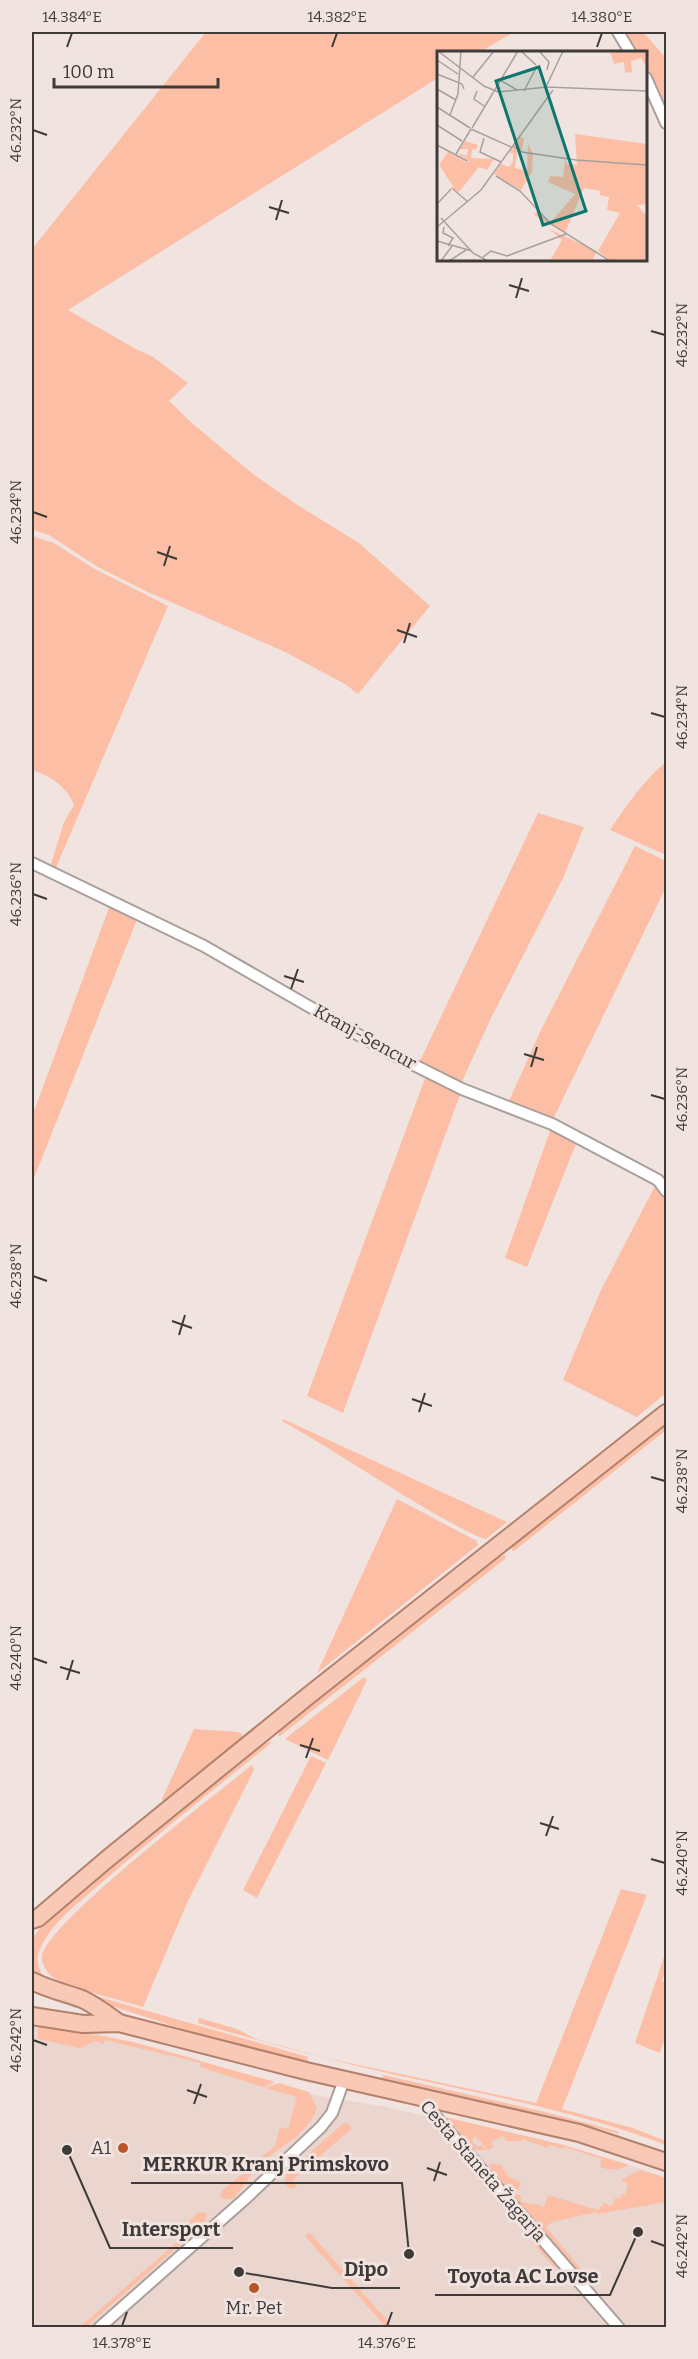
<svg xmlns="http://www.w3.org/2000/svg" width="698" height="2359" viewBox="0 0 698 2359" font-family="Bitter,serif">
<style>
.built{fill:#ead6ce}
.green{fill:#fcbea5}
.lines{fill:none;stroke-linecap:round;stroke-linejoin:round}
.street-casing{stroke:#aa9f9a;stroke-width:14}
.primary-casing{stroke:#b2806b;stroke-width:20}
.street{stroke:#fff;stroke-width:10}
.primary{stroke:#f7c9b6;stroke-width:16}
.ticks{fill:none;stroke:#3e3a38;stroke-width:2}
.poi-dot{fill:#bb5628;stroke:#f1e4e0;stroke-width:2}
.labels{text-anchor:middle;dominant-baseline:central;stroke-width:6;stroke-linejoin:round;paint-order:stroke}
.street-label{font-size:18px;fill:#3e3a38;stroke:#f1e4e0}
.poi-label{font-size:18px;fill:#3e3a38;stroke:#f1e4e0;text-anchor:end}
.inset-road{fill:none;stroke:#a9a09d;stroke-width:1.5}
.view{fill:#0f766e;fill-opacity:0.15;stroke:#0f766e;stroke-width:3}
.inset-edge{fill:none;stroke:#3e3a38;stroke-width:3}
.leader{fill:none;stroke:#3e3a38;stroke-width:2}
.callout-dot{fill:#3e3a38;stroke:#f1e4e0;stroke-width:2}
.callout-label{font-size:20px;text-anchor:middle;font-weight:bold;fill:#3e3a38;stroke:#f1e4e0;stroke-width:6;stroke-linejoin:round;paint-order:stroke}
.neatline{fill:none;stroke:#3e3a38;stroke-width:2}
.ticks-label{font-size:15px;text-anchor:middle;fill:#3e3a38}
</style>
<rect width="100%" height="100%" fill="#f1e4e0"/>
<path class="built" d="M32 2026 87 2031 191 2057 230 2072 309 2094 386 2107 548 2143 642 2169 666 2178V2327H32Z"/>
<g class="green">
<path d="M206 32H514L480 52H438V78L68 310 134 348 153 357 188 383 169 401 192 423 253 474 296 504 359 543 430 606 358 694 345 684 283 651 148 592 96 566 49 535 32 530V249Z"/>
<path d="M622 32H643L666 58V114L646 71V52H635Z"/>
<path d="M32 536 54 543 93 568 168 606 55 870 51 864 64 822 74 805C67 786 50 776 32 770Z"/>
<path d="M666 762V855L610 830C626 806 644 780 666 762Z"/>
<path d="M538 813 584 827 563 878 491 1018 461 1084 418 1065Z"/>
<path d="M635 846 666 861V887L552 1121 508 1103 541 1030Z"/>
<path d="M110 905 138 917 32 1183V1117Z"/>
<path d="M426 1076 461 1092 343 1413 307 1396Z"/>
<path d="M551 1128 577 1141 527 1267 505 1258Z"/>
<path d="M656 1184 666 1195V1393L637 1417 563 1380 600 1292Z"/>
<path d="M283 1419 507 1522 486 1539 479 1537C410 1504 349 1458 282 1421Z"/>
<path d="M666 1421V1430L514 1551 512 1550 513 1544Z"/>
<path d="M397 1499 477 1541 478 1545 317 1673Z"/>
<path d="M504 1555 506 1556 505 1559 280 1736H278L281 1728 492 1561Z"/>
<path d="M364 1677 367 1680 328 1760 285 1739Z"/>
<path d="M194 1729 238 1732 242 1734V1739L164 1802 162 1799Z"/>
<path d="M271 1741 270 1744C213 1790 155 1836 100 1884 79 1903 49 1924 39 1952 35 1962 40 1968 43 1978L32 1976V1938L48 1919 260 1745Z"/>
<path d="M311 1756 326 1763 257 1898 243 1890Z"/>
<path d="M252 1765 254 1770 187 1903 143 2007C125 2001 58 1986 49 1974 46 1970 41 1961 42 1957 43 1926 220 1791 252 1765Z"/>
<path d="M621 1889 647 1895 562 2109 633 2128 666 2141V2145C583 2113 493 2096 405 2077 335 2062 266 2043 198 2023L199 2018 237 2029 256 2039 326 2058 536 2103Z"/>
<path d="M666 1951V1967L662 1981 666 1983V2035L660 2053 635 2043Z"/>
<path d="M54 1984 308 2057 307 2062 216 2040 106 2004Z"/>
<path d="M44 2026 133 2042 275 2082 263 2087 200 2067 201 2063 105 2040 104 2044 95 2041 80 2048 38 2039V2028Z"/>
<path d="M383 2075 549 2113 617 2131 620 2134 549 2116 382 2078Z"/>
<path d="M279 2083 309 2092 317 2108C308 2135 280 2146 261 2163 251 2173 244 2186 235 2197L231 2199H222L220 2196 222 2191 275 2146 280 2127 288 2129 297 2097 265 2088Z"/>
<path d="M421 2113 425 2114 556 2263 553 2275 548 2269 552 2265Z"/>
<path d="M445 2117 564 2145 629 2165C619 2170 610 2171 600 2167L602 2159 564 2147 563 2149 549 2145 548 2148 523 2139 522 2141H506L503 2136 491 2142 494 2147 488 2150 475 2136 472 2141 478 2147 481 2145 486 2150H475Z"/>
<path d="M345 2122 350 2125 351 2129 292 2181 297 2187 290 2189 285 2183 286 2174Z"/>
<path d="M489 2163 501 2165 508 2176 521 2183 516 2194 522 2196 520 2201 532 2205 533 2203 544 2207 548 2195 598 2210 604 2203 612 2206 615 2198 620 2199 622 2194 625 2195 628 2183 621 2181 622 2179 641 2170 666 2178V2202L597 2214 596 2212 552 2222 546 2227 586 2275 592 2270 593 2272 590 2277 585 2278 491 2170Z"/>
<path d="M199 2212 207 2213 205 2223 86 2327H80L192 2229 187 2223Z"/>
<path d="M309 2232 393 2327H386L305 2236Z"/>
</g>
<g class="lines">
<defs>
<g id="street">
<path d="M618 32 630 52"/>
<path d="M646 78 666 123"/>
<path d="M32 863 204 946 390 1053 462 1089 552 1124 658 1180 666 1191"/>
<path d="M419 2097 619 2328"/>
<path d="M99 2328 246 2198 321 2127 332 2113 344 2080"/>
</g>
<g id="primary">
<path d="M32 1920 38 1918 106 1860 308 1696 666 1413"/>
<path d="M32 1981C48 1989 65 1993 82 1999 95 2005 107 2014 119 2023"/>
<path d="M32 2016 83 2024 119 2023 306 2071 579 2133 666 2162"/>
</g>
</defs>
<use href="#street" class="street-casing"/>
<use href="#primary" class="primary-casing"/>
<use href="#street" class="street"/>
<use href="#primary" class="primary"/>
</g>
<path class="ticks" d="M67 47 72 33M332 47 337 33M597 47 602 33M33 130 47 135M269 207 289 213M276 220 282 200M509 285 529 291M516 298 522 278M651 331 665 335M33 512 47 517M157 552 177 559M164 566 170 546M397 630 417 637M404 643 410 623M651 713 665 717M33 894 47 899M284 976 304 982M291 989 298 969M524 1054 544 1060M531 1067 537 1047M651 1095 665 1099M33 1276 47 1281M172 1321 192 1328M179 1335 185 1315M412 1399 432 1406M419 1412 425 1393M651 1477 665 1481M33 1658 47 1663M60 1667 80 1673M67 1680 73 1660M300 1745 320 1751M306 1758 313 1738M540 1823 559 1829M546 1836 553 1816M651 1859 665 1863M33 2040 47 2045M187 2090 207 2097M194 2104 201 2084M427 2168 447 2175M434 2181 440 2162M651 2241 665 2246M122 2326 127 2312M387 2326 392 2312"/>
<g class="poi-dot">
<circle cx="123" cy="2148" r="6"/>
<circle cx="254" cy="2288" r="6"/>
</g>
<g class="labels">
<g class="street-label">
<text transform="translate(365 1037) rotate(29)">Kranj-Sencur</text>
<text transform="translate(483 2171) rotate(49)">Cesta Staneta Žagarja</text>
</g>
<g class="poi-label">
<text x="111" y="2148">A1</text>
<text x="254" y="2308" text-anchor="middle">Mr. Pet</text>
</g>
</g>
<g transform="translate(437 51)">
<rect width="210" height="210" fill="#f1e4e0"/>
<path d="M210 0V17L204 7 194 10 195 21 188 22 187 11 177 13 173 1ZM35 79 28 90 41 94 39 99 35 98 34 107 57 108 50 119 42 116 22 141 13 138 16 135 2 114 11 101 30 112 27 107H32L25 106 21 102 30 105 31 98H23ZM138 83 210 93V153L200 154 210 165V210H174L161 200 183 162 170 159 172 146 163 144V140L147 137 128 182 97 164 101 159 113 172 138 143 111 131 113 125 126 126 128 108 130 113 140 114ZM82 86 87 87 85 101H80L78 117 90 120 91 93 96 103 95 121 84 139 57 123 64 113 72 116 76 111V102H72ZM112 178 160 200 155 210H113L125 189Z" fill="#fcbea5"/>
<path class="inset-road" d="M1 0 47 35 61 41 110 36 210 40M84 0 99 14M103 1 112 11 110 19M0 9 21 23M0 23 25 33 27 38M36 26 57 0M63 29 80 39M109 36 126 0M0 38 19 49M40 40 37 48 47 55M87 40 100 15M0 56 33 77M13 64 21 43 24 0M0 74 25 90M35 77 81 0M34 78 74 96M47 87 43 101 64 111M0 94 30 110M76 95 85 101 139 109 210 114M19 103 34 78M59 125 83 140 114 173 173 210M16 138 31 151M0 153 14 138M4 167 36 202 51 210M0 176 44 139 116 39M7 176 6 182 16 187 11 195M0 190 35 200M45 207 54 200 70 205 129 183M4 210 15 195M12 210 29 199"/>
<path class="view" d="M102 16 149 160 106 174 59 30Z"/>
<rect width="210" height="210" class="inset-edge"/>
</g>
<path class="leader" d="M409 2254L402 2183H131M67 2150L110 2248H233M239 2272L332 2288H400M638 2232L610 2295H435"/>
<g class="callout-dot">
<circle cx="409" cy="2254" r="6"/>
<circle cx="67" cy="2150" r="6"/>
<circle cx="239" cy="2272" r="6"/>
<circle cx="638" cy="2232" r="6"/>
</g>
<g class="callout-label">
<text x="266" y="2171">MERKUR Kranj Primskovo</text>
<text x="171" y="2236">Intersport</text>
<text x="366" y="2276">Dipo</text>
<text x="523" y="2283">Toyota AC Lovse</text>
</g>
<rect width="698" height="2359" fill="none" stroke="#f1e4e0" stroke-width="66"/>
<path d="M54 78v9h164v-9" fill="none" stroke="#3e3a38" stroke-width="3"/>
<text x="63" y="78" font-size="18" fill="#3e3a38" stroke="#f1e4e0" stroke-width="4.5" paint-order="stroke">100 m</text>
<rect x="33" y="33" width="632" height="2293" class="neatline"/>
<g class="ticks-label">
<text x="72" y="22">14.384°E</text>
<text x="337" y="22">14.382°E</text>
<text x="602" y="22">14.380°E</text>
<text transform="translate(16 130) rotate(-90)" y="5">46.232°N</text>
<text transform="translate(682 335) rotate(-90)" y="5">46.232°N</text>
<text transform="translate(16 512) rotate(-90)" y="5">46.234°N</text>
<text transform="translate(682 717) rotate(-90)" y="5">46.234°N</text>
<text transform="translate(16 894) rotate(-90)" y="5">46.236°N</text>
<text transform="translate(682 1099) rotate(-90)" y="5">46.236°N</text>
<text transform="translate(16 1276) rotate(-90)" y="5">46.238°N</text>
<text transform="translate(682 1481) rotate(-90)" y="5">46.238°N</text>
<text transform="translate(16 1658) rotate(-90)" y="5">46.240°N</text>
<text transform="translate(682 1863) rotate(-90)" y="5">46.240°N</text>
<text transform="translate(16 2040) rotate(-90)" y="5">46.242°N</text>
<text transform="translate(682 2246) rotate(-90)" y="5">46.242°N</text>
<text x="122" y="2348">14.378°E</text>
<text x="387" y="2348">14.376°E</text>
</g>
</svg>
